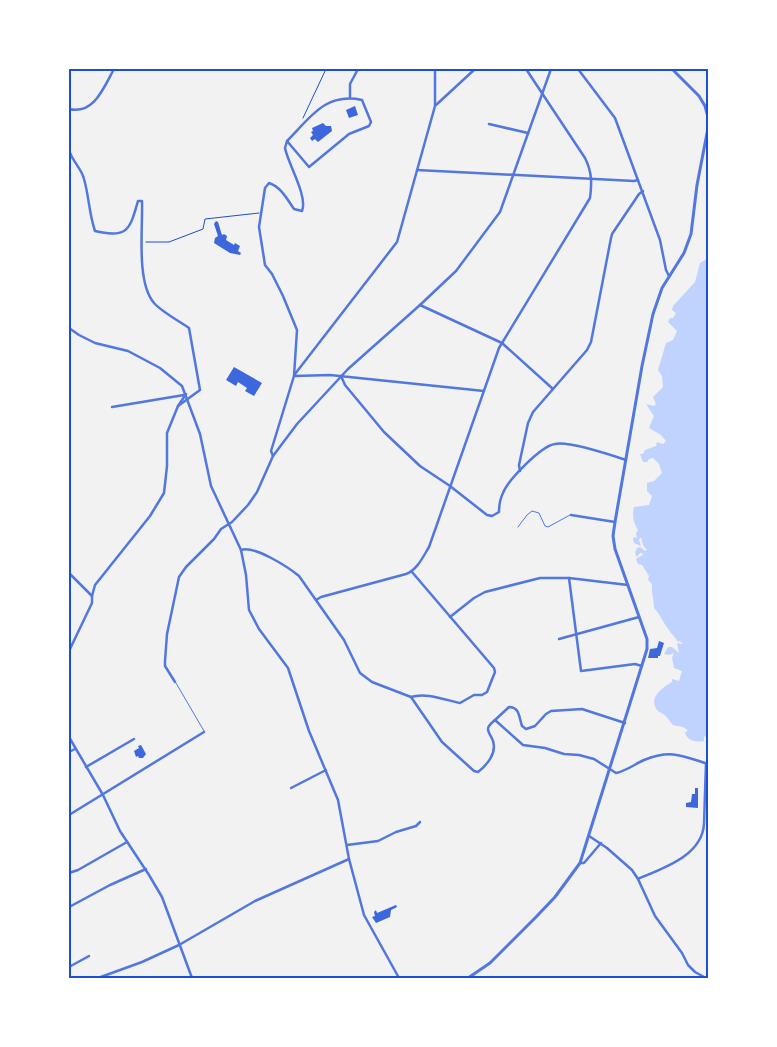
<svg xmlns="http://www.w3.org/2000/svg" width="777" height="1047" viewBox="0 0 777 1047" font-family="Montserrat,sans-serif">
<style>
.water{fill:#bfd3fe}
.building{fill:#3d67dc}
.lines{fill:none;stroke-linecap:round;stroke-linejoin:round}
.path{stroke:#1d4ed8;stroke-width:1}
.service{stroke:#5277de;stroke-width:1}
.minor{stroke:#5277de;stroke-width:2.5}
.tertiary{stroke:#5277de;stroke-width:3}
.neatline{fill:none;stroke:#1d4ed8;stroke-width:2}
</style>
<rect width="100%" height="100%" fill="#f2f2f2"/>
<path class="water" d="M708 258V735L704 737V741C696 743 686 740 685 732L688 731C683 725 679 727 673 725 671 723 670 721 668 719 666 715 661 713 658 711 647 698 662 688 672 682V679L679 681 682 671 674 668 672 658 674 653 669 655 664 654 668 647H672L679 653 677 643 682 644V642L677 641C675 636 672 635 669 630 663 623 661 615 654 608 654 600 651 592 652 584L648 580 649 576 642 565 638 564 636 559 643 555 642 553H640L637 557 635 553 637 548 640 547 645 551 647 550 643 545 641 537 639 540 641 546 634 543 633 539 634 537 637 538 636 533 638 530C633 522 632 516 634 507L649 505 652 496 647 491V483L654 481 662 473 659 464 653 458 649 459 647 462H643L640 454H643L645 450 656 446 657 442 663 444 666 441 661 435 649 428 654 416 646 404 654 406 656 404 653 397 663 387 662 376 658 370 666 343 673 340 677 331 668 322 670 318H673L676 313 672 310 673 306 695 282 700 263Z"/>
<g class="building">
<path d="M355 106 358 115 349 118 346 110Z"/>
<path d="M323 123 326 126H331L332 131 318 142 315 139 312 141 310 138 313 135 311 132 313 131 312 128Z"/>
<path d="M216 221 218 222 222 235 224 234 227 236 226 240 234 245 235 243 240 246 238 251 241 253 240 255 230 253 214 243 215 238 218 236 214 224Z"/>
<path d="M234 367 262 383 254 396 245 391 247 388 238 382 236 386 226 380Z"/>
<path d="M659 641 664 643 660 656H658V658H648L650 649 657 648Z"/>
<path d="M141 745 146 754 143 758H139L138 756 136 757 134 751 139 748 138 746Z"/>
<path d="M695 788H698V808L686 807V803L691 802 692 794H695Z"/>
<path d="M396 905 397 907 391 910 390 917 376 923 372 917 375 916 374 912 376 910 377 913Z"/>
</g>
<g class="lines">
<g class="path">
<path d="M303 118 326 69"/>
<path d="M146 242H169L203 229 205 219 259 213"/>
</g>
<g class="service">
<path d="M518 527 527 515 532 511 539 513 545 526 548 527 570 515"/>
<path d="M176 683 204 731"/>
</g>
<g class="minor">
<path d="M578 69 615 118 660 240 666 270 669 276"/>
<path d="M350 97V84L358 69"/>
<path d="M436 105 475 69"/>
<path d="M69 109C94 115 104 87 114 69"/>
<path d="M489 124 528 133"/>
<path d="M69 150C72 161 82 169 84 179 89 196 89 214 95 231 128 239 130 229 138 201H142C143 228 136 282 154 303 162 312 179 321 189 328L200 390 178 406"/>
<path d="M417 170 634 181 638 180"/>
<path d="M420 305 502 343 553 389"/>
<path d="M69 328 79 335 95 343 128 351 160 368 182 386 200 434 211 486 241 550 246 575 249 610 259 629 288 668 309 731 338 800 349 859 364 915 399 978"/>
<path d="M295 374 397 242 435 106V69"/>
<path d="M294 376 330 375 484 391"/>
<path d="M341 376 345 385 384 432 420 466 450 486 487 515 492 516 499 512C499 506 500 499 503 493 508 480 541 446 555 444 568 441 611 455 626 460"/>
<path d="M112 407 184 395"/>
<path d="M273 456 271 451 294 376 297 330 283 296 272 274 265 265 259 227 265 188 269 183C281 187 287 199 294 209L302 211C308 196 288 164 285 148L287 141C310 118 325 92 362 100L371 122 369 126 349 134 309 167 287 141"/>
<path d="M520 471 519 465 528 423 533 412 587 350 591 342 611 238 612 234 639 194 643 191"/>
<path d="M571 515 615 522"/>
<path d="M241 550C254 545 288 567 299 576L344 640 360 673 372 682 411 697 442 742 474 771 478 772C487 765 497 753 493 741 492 737 488 733 488 729 488 725 493 722 495 720L523 745 545 748 564 754 579 755 594 759 616 773C626 771 635 764 644 760 671 749 683 756 708 764"/>
<path d="M69 573 92 596"/>
<path d="M569 578 581 671 635 664 642 666"/>
<path d="M316 600 321 597 406 574C417 570 423 557 429 547L499 348 590 198C592 183 592 172 585 158L526 69"/>
<path d="M450 617 474 598 485 592 540 578H569L628 585"/>
<path d="M559 639 639 617"/>
<path d="M69 651 92 603V596L95 585 150 516 164 493 167 466V433L178 406 186 394"/>
<path d="M175 682 165 666V661L167 634 179 577 186 567 214 539 221 529 232 522 248 505 257 492 273 456 297 424 348 369 420 305 456 271 500 212 551 69"/>
<path d="M411 697C426 692 445 700 460 703L474 695H482L487 692 495 672 494 668 412 572"/>
<path d="M495 720 509 707C520 707 519 718 522 726L526 729 535 726 546 714 551 711 582 709 625 723"/>
<path d="M69 737 103 795 120 831 149 875 162 897 192 978"/>
<path d="M69 752 75 749"/>
<path d="M86 767 134 739"/>
<path d="M291 788 326 770"/>
<path d="M69 815 204 732"/>
<path d="M589 836 607 848 632 870 638 879 655 916 682 953 688 965 695 972 706 978"/>
<path d="M347 845 378 841 396 832 416 826 420 822"/>
<path d="M580 863H584L601 843"/>
<path d="M69 873 78 870 127 842"/>
<path d="M638 879C663 868 702 856 704 824L706 763"/>
<path d="M71 906 110 885 146 869"/>
<path d="M69 967 89 956"/>
<path d="M98 978 142 962 179 945 255 901 349 859"/>
</g>
<path class="tertiary" d="M468 978 490 963 536 917 555 897 580 863 647 649V639L615 549 613 536 615 522 642 366 653 314 662 288 684 253 691 234 697 185 708 128V117L705 106 699 96 672 69"/>
</g>
<rect width="777" height="1047" fill="none" stroke="#ffffff" stroke-width="140"/>
<rect x="70" y="70" width="637" height="907" class="neatline"/>
</svg>
